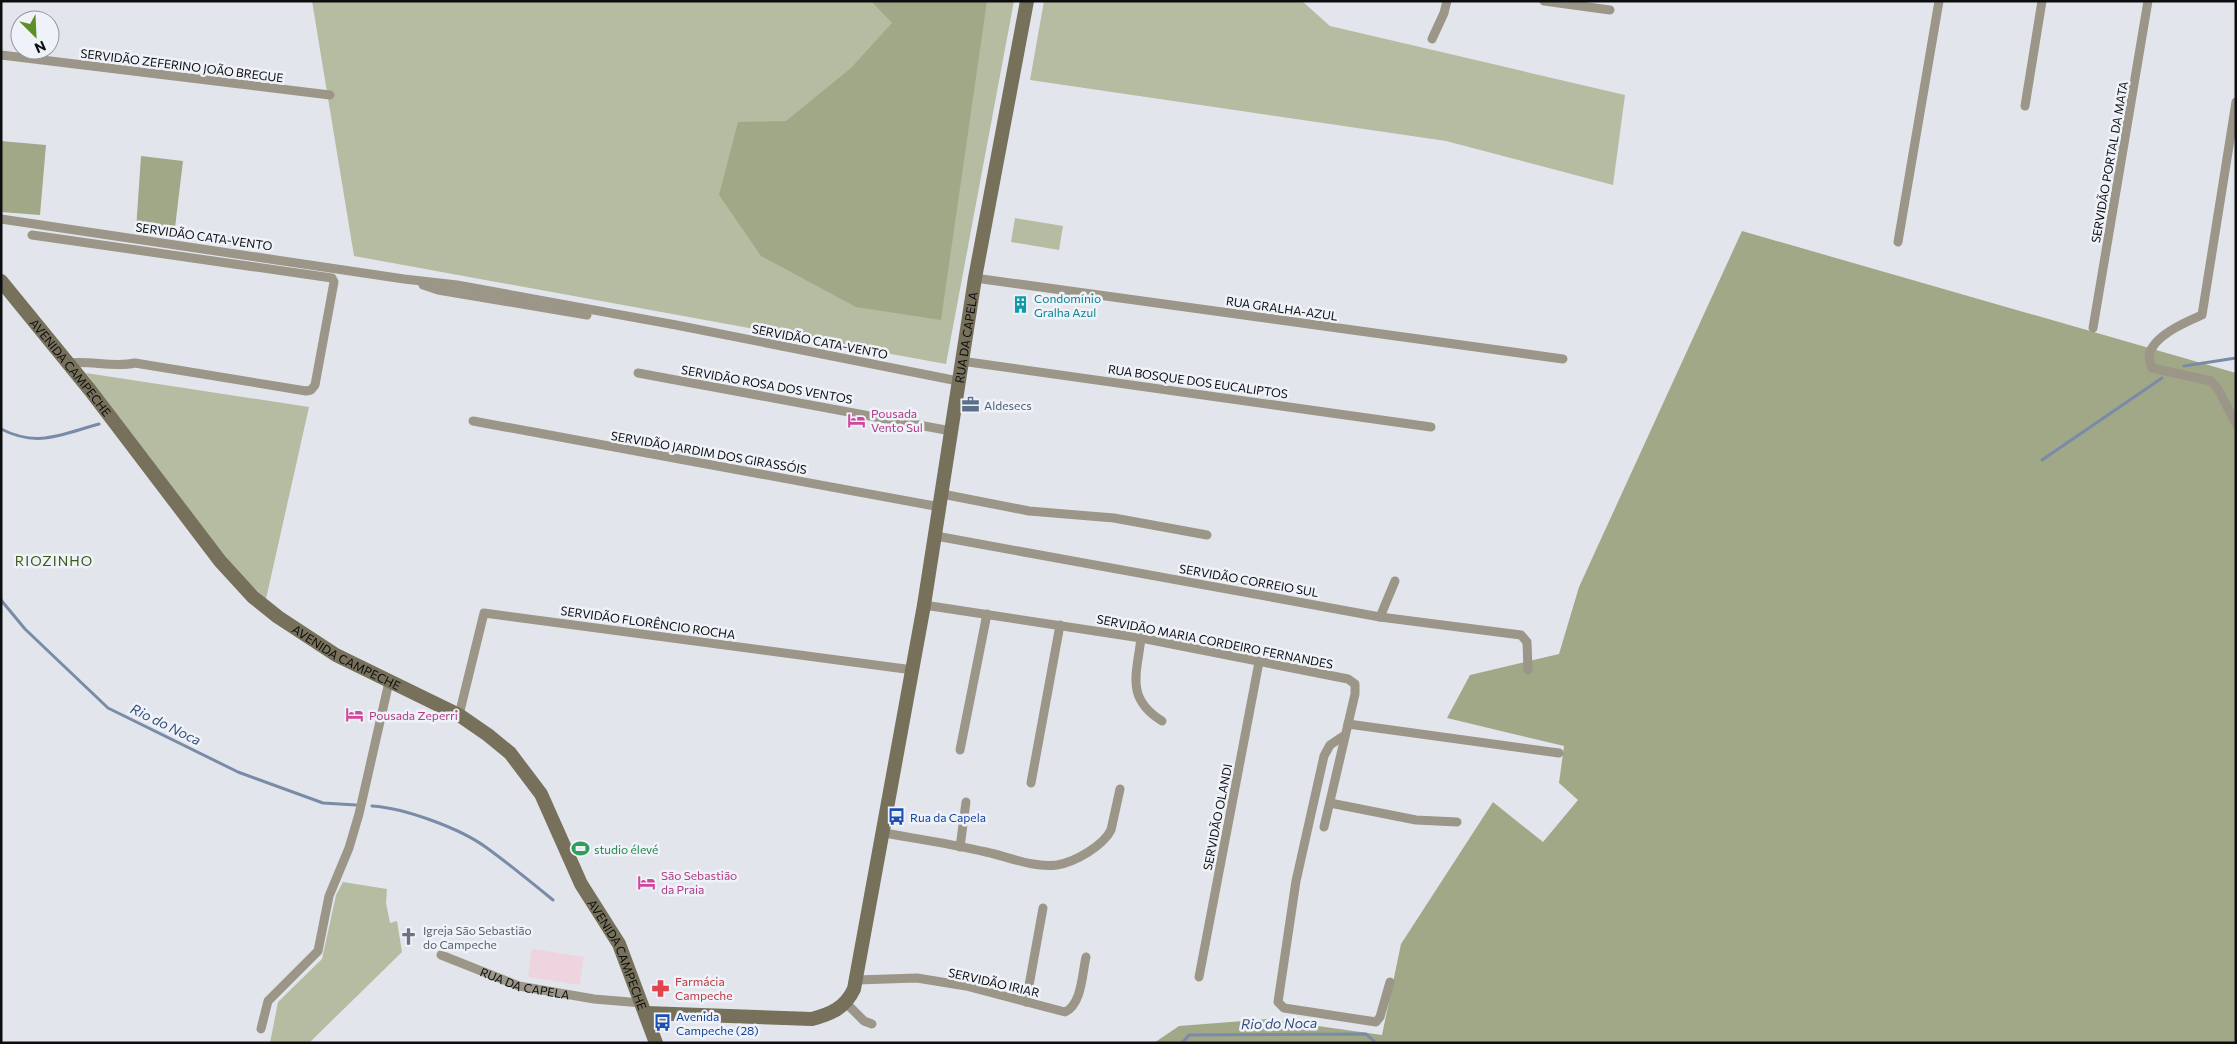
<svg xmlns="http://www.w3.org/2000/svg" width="2237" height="1044" viewBox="0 0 2237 1044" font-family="Commissioner,sans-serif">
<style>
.education{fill:#edd4de}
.green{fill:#b6bca1}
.forest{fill:#a1a887}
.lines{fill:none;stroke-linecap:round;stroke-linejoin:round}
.stream{stroke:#7a8ba7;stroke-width:3}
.minor{stroke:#9b9688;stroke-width:9}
.secondary{stroke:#77705b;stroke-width:14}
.labels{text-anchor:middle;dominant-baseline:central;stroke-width:5;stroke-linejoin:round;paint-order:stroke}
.street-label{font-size:12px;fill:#0c0d0f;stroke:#eff3f9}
.culture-label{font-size:12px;fill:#0d838f;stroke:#eff3f9;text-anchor:start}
.service-label{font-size:12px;fill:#4e5e75;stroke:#eff3f9;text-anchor:start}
.hotel-label{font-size:12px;fill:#b23c85;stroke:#eff3f9;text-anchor:start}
.transit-label{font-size:12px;fill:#164399;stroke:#eff3f9;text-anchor:start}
.leisure-label{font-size:12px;fill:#27864d;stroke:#eff3f9;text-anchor:start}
.worship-label{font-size:12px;fill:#5b616d;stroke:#eff3f9;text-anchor:start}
.health-label{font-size:12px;fill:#be3a42;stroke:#eff3f9;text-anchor:start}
.neighbourhood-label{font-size:14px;letter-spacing:1px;fill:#3a5a19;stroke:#eff3f9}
.water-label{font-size:14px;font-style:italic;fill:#36507a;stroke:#eff3f9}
</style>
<rect width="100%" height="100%" fill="#e2e6ec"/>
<path class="education" d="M532 949 584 957 580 985 528 977Z"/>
<g class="green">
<path d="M312 1H1014L946 364 354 256Z"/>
<path d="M1044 1H1302L1330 26 1625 95 1613 185 1446 141 1030 80Z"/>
<path d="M1015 218 1063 226 1059 250 1011 242Z"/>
<path d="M86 373 309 407 266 599 235 570Z"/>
<path d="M343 882 387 889 386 903 390 923 397 921 402 952 309 1043H270L278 1002 322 959 336 895Z"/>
</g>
<g class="forest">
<path d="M871 1H987L941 320 856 307 761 256 719 195 738 122 786 121 851 68 892 23Z"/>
<path d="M1 141 46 145 40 215 1 212Z"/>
<path d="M141 156 183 161 174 236 136 230Z"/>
<path d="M1742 231 2236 373V1043H1154L1179 1026 1269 1019 1382 1035 1401 944 1493 802 1543 842 1578 800 1559 783 1564 746 1447 718 1470 675 1559 654 1579 587Z"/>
</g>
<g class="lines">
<g class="stream">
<path d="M2184 366 2236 358"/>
<path d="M1 429C38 448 62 434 99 424"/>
<path d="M2042 460 2162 378"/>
<path d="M1 600 25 629 108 708 238 772 323 803 356 805"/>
<path d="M372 806C404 808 460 828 487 848 509 864 531 882 553 900"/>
<path d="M1182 1043 1189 1035 1366 1034 1376 1043"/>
</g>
<g class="minor">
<path d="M1544 1 1610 10"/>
<path d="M1432 39 1444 13 1447 1"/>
<path d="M1 55 330 95"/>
<path d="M2236 102 2202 315C2186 322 2152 336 2149 356 2149 359 2151 365 2152 368L2211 381 2218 389 2236 424"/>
<path d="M2025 106 2042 1"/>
<path d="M1 219 404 279 457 285 676 325 958 381"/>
<path d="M32 235 332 278 334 282 315 385 311 390 306 391 135 363C113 368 90 360 68 363"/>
<path d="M1898 242 1939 1"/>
<path d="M975 278 1563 359"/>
<path d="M423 285 438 290 587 315"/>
<path d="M2093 328 2148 1"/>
<path d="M961 361 1431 427"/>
<path d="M638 373 951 431"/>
<path d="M473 421 940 507"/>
<path d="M942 494 1029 511 1114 518 1207 535"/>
<path d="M936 536 1380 617 1521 635 1527 642 1528 670"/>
<path d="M924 605 1141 638 1348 679 1355 684V694L1324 827"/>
<path d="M1380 617 1395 581"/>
<path d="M1141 638C1137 674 1125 698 1162 721"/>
<path d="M459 715 484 613 913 670"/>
<path d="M1348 724 1559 753"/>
<path d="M1345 735 1330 745 1324 756 1296 881 1278 1002 1284 1008 1376 1022 1380 1017 1390 982"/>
<path d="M960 750 987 614"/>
<path d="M1031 783 1060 625"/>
<path d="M1330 803 1416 820 1457 822"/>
<path d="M884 833C918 839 952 844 986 852 1009 857 1033 868 1057 865 1075 862 1103 846 1111 830L1120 789"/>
<path d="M960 847 966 802"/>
<path id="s1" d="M441 955 519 986 594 999 642 1003"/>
<path d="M1199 977 1259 662"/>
<path d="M857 980 917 978 966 986 1065 1012C1082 1004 1082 974 1086 957"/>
<path d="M1026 1002 1043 908"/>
<path d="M846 1003 864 1021 872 1024"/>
<path d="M261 1029 268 1001 318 951 329 896 349 848 359 814 389 682"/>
</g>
<g class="secondary">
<path id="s2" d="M1 281 90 390 220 561 253 597 278 617 336 655 459 715 488 735 510 753 541 794 581 884 619 944 656 1043"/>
<path id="s3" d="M646 1013 812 1019C831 1014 845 1008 854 989L924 605 975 278 1027 1"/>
</g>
</g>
<defs>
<symbol id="building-bare" viewBox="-9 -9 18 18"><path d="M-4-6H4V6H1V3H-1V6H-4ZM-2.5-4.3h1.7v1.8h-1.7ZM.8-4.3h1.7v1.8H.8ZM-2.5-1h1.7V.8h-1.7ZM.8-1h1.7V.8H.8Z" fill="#0f9aa8" stroke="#eff3f9" stroke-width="2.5" paint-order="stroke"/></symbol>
<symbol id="office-bare" viewBox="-9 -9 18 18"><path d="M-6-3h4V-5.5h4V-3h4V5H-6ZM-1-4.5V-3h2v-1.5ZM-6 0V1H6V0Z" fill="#5c6f8a" stroke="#eff3f9" stroke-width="2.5" paint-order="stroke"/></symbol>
<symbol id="hotel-bare" viewBox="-9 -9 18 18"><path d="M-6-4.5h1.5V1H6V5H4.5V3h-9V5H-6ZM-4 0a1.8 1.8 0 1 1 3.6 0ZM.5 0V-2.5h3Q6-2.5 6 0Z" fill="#d1479c" stroke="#eff3f9" stroke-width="2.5" paint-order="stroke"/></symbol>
<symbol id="bus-bare" viewBox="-9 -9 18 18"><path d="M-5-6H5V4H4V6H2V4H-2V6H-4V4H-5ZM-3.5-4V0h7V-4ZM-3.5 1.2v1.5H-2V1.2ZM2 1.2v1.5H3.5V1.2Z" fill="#1a4fb4" stroke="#eff3f9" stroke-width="2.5" paint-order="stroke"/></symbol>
<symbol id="stadium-bare" viewBox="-9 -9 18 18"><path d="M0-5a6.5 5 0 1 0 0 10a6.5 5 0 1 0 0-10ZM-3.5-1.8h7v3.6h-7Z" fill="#2e9e5b" stroke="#eff3f9" stroke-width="2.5" paint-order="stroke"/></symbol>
<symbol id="church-bare" viewBox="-9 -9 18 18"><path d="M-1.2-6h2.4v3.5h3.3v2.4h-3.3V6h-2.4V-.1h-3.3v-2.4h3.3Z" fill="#6b7280" stroke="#eff3f9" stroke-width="2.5" paint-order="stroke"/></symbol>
<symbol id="pharmacy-bare" viewBox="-9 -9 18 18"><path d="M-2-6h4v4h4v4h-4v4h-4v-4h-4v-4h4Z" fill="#e0444e" stroke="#eff3f9" stroke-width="2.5" paint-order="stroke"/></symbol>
</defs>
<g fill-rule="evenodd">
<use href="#building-bare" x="1008" y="292" width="25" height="25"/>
<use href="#office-bare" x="958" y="392" width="25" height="25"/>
<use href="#hotel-bare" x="844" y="408" width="25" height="25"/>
<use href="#hotel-bare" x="342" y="702" width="25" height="25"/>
<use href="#bus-bare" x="884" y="804" width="25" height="25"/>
<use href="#stadium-bare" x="568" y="836" width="25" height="25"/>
<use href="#hotel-bare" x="634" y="870" width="25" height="25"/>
<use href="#church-bare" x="396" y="924" width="25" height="25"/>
<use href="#pharmacy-bare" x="648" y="976" width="25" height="25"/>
<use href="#bus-bare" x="650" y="1010" width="25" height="25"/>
</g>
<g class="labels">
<g class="street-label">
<text transform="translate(182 65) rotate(7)">SERVIDÃO ZEFERINO JOÃO BREGUE</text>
<text transform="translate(2109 162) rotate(-80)">SERVIDÃO PORTAL DA MATA</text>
<text transform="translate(204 236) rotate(8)">SERVIDÃO CATA-VENTO</text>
<text transform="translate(1282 308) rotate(8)">RUA GRALHA-AZUL</text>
<text stroke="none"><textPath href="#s3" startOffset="881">RUA DA CAPELA</textPath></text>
<text transform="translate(820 341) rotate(11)">SERVIDÃO CATA-VENTO</text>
<text stroke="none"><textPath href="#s2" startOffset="111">AVENIDA CAMPECHE</textPath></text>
<text transform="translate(1198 381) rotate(8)">RUA BOSQUE DOS EUCALIPTOS</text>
<text transform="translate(767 384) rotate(10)">SERVIDÃO ROSA DOS VENTOS</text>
<text transform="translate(709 452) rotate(10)">SERVIDÃO JARDIM DOS GIRASSÓIS</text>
<text transform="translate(1249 580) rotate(10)">SERVIDÃO CORREIO SUL</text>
<text transform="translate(648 622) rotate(8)">SERVIDÃO FLORÊNCIO ROCHA</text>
<text transform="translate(1215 641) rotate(11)">SERVIDÃO MARIA CORDEIRO FERNANDES</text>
<text stroke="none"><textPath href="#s2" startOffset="516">AVENIDA CAMPECHE</textPath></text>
<text transform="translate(1217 817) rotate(-79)">SERVIDÃO OLANDI</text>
<text stroke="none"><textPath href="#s2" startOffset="936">AVENIDA CAMPECHE</textPath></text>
<text stroke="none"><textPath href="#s1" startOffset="89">RUA DA CAPELA</textPath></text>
<text transform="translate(994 982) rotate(13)">SERVIDÃO IRIAR</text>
</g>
<g class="culture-label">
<text x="1034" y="298">Condomínio<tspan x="1034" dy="14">Gralha Azul</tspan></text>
</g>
<g class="service-label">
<text x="984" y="405">Aldesecs</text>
</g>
<g class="hotel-label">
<text x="871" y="413">Pousada<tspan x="871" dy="14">Vento Sul</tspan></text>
<text x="369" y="715">Pousada Zeperri</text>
<text x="661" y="875">São Sebastião<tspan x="661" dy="14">da Praia</tspan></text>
</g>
<g class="transit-label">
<text x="910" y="817">Rua da Capela</text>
<text x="676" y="1016">Avenida<tspan x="676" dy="14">Campeche (28)</tspan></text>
</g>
<g class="leisure-label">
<text x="594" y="849">studio élevé</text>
</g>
<g class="worship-label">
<text x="423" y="930">Igreja São Sebastião<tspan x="423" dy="14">do Campeche</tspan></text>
</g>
<g class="health-label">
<text x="675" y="981">Farmácia<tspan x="675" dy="14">Campeche</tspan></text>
</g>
<g class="neighbourhood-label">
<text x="54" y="560">RIOZINHO</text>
</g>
<g class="water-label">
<text transform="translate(166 724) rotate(26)">Rio do Noca</text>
<text transform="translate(1279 1023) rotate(-1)">Rio do Noca</text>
</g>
</g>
<rect width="2237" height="1044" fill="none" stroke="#0c0d0f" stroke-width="5"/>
<g transform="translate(35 35) rotate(156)"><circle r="24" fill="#eff3f9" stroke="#94979b"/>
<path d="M0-4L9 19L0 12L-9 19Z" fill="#5c8f28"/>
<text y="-8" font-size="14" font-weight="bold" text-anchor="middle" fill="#0c0d0f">N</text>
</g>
</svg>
